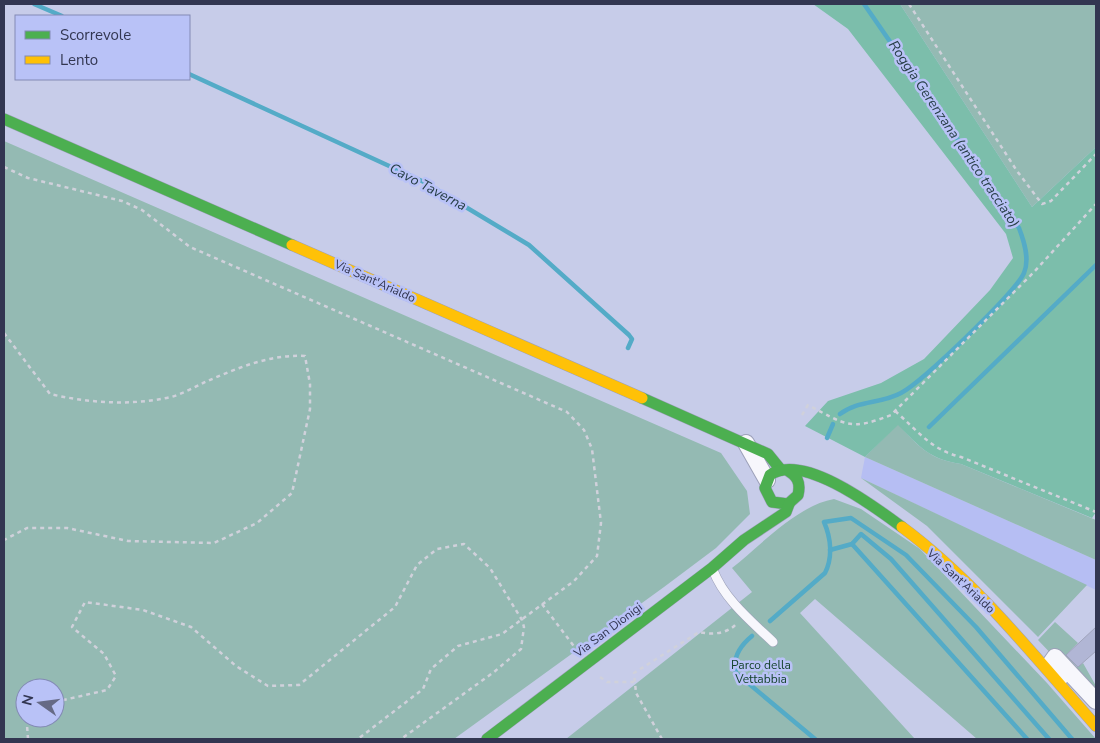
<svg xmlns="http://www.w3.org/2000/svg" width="1100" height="743" viewBox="0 0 1100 743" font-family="'Nunito Sans',sans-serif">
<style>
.built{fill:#b6bef3}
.green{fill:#94bab3;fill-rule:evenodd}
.forest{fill:#7cbeab}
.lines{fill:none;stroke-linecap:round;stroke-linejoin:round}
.stream{stroke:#54abc7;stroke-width:4.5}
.building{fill:#b1b6d5;stroke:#a0a4bc}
.lane-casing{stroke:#9da1b9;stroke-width:10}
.street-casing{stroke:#9da1b9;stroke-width:18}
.fast-casing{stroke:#9da1b9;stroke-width:12}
.slow-casing{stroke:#9da1b9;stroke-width:12}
.path{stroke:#d0d1db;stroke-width:2.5;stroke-dasharray:4 4;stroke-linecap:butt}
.lane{stroke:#f7f7fc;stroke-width:9}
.street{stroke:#f7f7fc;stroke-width:16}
.fast{stroke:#4caf50;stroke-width:11}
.slow{stroke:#ffc107;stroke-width:11}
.labels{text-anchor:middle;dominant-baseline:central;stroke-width:5;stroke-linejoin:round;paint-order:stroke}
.street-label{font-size:12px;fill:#323651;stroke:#b9c2f7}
.park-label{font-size:12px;fill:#14432b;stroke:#b9c2f7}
.water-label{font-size:14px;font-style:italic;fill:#263e46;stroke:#b9c2f7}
</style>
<rect width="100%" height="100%" fill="#c7cce9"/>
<path class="built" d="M865 457 1096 560V590L861 478Z"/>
<g class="green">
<path d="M900 4H1096V147L1032 207Z"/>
<path d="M4 141 721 453 747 491 750 514 716 548 664 587 454 739H4ZM25 688H55V718H25Z"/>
<path d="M898 424C919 447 929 459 961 464L1096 520V560L865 457Z"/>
<path d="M861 478 1087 585 1038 637 927 526Z"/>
<path d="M834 499 861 509 920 549 1047 683 1096 739H977L815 599 800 613 915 739H566L752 592 732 568C761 545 798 505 834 499Z"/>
<path d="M1055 622 1078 643 1066 655 1077 667 1083 663 1096 686V701L1038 640Z"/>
</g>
<path class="forest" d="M813 4H900L1032 207 1096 147V512L1092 518 961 464C929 459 920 447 898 425L865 457 805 426 828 401 881 383 924 359 990 290 1013 258 1006 234 848 29Z"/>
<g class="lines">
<g class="stream">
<path d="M34 4 62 16"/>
<path d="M189 74 424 182 529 245 629 335 632 339 628 348"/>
<path d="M840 414C858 400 881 404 901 393 922 382 1015 293 1024 273 1030 259 1024 241 1019 228L864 4"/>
<path d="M929 427 1096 265"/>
<path d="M827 438 833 424"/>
<path d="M852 544 1027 739"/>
<path d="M830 550 852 544 861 534 891 559 1049 739"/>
<path d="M770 621 825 573C833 557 831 538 824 522L851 518 906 555 976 627 1072 739"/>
<path d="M752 636C741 645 732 658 736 673L815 739"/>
</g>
</g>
<path class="building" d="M1096 627V651L1078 667 1066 655Z"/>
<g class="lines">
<defs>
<path id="lane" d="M713 570C724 599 751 621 773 642"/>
<g id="street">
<path d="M746 443 767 480"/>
<path d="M1062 676 1050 664 1055 657 1096 701"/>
</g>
<g id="fast">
<path d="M4 119 292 245"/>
<path d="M642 398 768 454 781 470"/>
<path d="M787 470C797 476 801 482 798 495L788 504 772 502 765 488 770 475C803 452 876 508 902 527"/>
<path d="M487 739 712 568 744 540 786 512 789 504"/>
</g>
<g id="slow">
<path d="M292 245 642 398"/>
<path d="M902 527C976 582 1035 657 1096 726"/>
</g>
</defs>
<use href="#lane" class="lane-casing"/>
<use href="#street" class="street-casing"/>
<use href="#fast" class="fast-casing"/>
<use href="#slow" class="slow-casing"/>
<g class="path">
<path d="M909 4 1017 171 1042 204 1051 201 1096 154"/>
<path d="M4 167 28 178 122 201 142 210 190 247 567 412 584 430 592 449 601 523 597 556 574 581 502 634 458 646 431 669 423 689 358 739"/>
<path d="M4 333 50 394C89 403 131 406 171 397 182 394 193 388 203 383 235 369 269 354 305 356L310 384V409L292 493 257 523 214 543 128 541 67 528H27L4 540"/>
<path d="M895 411C918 431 931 450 961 457L1096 512"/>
<path d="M802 415 808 405C846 425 850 431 891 415L1034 272 1096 204"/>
<path d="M542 604 576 649"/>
<path d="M600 677 607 682H634"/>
<path d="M55 702 107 690 116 676 104 654 72 627 85 602 143 610 191 627 236 666 268 686 299 685 395 607 417 565 437 549 464 544 490 568 522 620 524 627 521 649 494 672 401 739"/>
<path d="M28 739 27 725 32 718"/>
<path d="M662 739 636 693 634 673 699 632C712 635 728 634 737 623"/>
</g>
<use href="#lane" class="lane"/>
<use href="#street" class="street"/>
<use href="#fast" class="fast"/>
<use href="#slow" class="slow"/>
</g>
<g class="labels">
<g class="street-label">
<text transform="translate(375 281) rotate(24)">Via Sant'Arialdo</text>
<text transform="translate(961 581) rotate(43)">Via Sant'Arialdo</text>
<text transform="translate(608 630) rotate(-37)">Via San Dionigi</text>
</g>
<g class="park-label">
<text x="761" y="665">Parco della<tspan x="761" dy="14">Vettabbia</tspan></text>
</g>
<g class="water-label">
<text transform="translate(954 134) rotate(56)">Roggia Gerenzana (antico tracciato)</text>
<text transform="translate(428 187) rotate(28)">Cavo Taverna</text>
</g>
</g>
<rect width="1100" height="743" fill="none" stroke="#323651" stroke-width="10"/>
<rect x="15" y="15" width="175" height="65" fill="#b9c2f7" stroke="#838ab5"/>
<rect x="25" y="31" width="25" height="8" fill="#4caf50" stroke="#838ab5"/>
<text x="60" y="40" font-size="15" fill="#323651">Scorrevole</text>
<rect x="25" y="56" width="25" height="8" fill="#ffc107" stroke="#838ab5"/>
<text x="60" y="65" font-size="15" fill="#323651">Lento</text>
<g transform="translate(40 703) rotate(284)"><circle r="24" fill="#b9c2f7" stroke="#838ab5"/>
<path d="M0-4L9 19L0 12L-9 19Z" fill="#666a86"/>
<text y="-8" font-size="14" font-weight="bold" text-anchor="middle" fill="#323651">N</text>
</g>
</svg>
